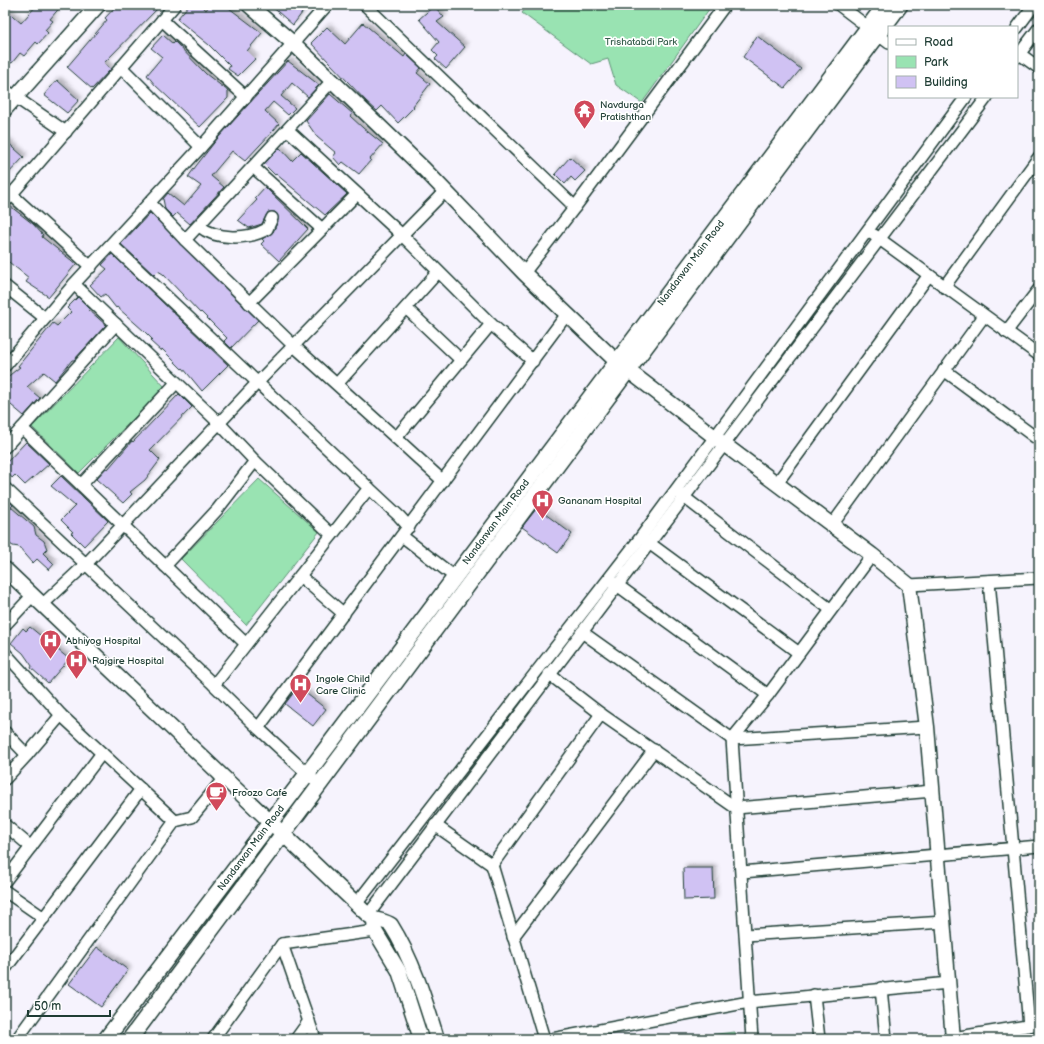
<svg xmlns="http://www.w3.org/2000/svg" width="1044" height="1044" viewBox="0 0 1044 1044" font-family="'Balsamiq Sans',sans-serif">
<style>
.green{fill:#99e3b2;stroke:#5c9073}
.building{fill:#d0c2f3;stroke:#1f3d34;filter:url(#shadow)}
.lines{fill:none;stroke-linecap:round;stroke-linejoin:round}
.minor-casing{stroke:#1f3d34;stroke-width:14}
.tertiary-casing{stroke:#1f3d34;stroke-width:17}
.secondary-casing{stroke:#1f3d34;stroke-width:18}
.minor{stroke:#fff;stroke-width:11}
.tertiary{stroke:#fff;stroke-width:14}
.secondary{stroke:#fff;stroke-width:15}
.labels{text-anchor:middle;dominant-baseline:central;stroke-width:3.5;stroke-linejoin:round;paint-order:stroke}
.park-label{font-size:10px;fill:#375e4d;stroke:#fff}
.poi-label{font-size:10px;fill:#1f3d34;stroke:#fff;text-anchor:start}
.street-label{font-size:10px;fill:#1f3d34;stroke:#fff}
</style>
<defs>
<filter id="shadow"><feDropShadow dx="3" dy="-3" stdDeviation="2" flood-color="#0004"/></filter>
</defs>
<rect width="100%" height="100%" fill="#f6f3fd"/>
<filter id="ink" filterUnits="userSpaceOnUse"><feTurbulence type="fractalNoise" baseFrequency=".025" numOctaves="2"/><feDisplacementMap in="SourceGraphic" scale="8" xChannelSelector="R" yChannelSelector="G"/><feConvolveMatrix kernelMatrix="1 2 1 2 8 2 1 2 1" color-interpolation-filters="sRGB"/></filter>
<g filter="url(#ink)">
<g class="green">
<path d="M528 5H712L642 103 616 85 608 59 591 64 522 13Z"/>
<path d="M119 337 165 387 79 473 32 427Z"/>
<path d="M259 479 319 532 246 625 181 559Z"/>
<path d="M735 1032 736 1039H673Z"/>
</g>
<g class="building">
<path d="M37 5H62L50 19 53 21 45 30 48 33 38 44 36 42 24 56 20 53 12 63 5 61V9L21 23Z"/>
<path d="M117 5H161L104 63 111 69 92 89 67 67 107 20 105 18Z"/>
<path d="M189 5H200L206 10 210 5H225L262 33 247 51 255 59 238 76 228 69 230 66 209 45 177 19Z"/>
<path d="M270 5H308L293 25Z"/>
<path d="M434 6 444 17 437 22 465 47 446 69 435 59 438 56 432 50 439 42 419 19Z"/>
<path d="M363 23 404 57 406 54 421 68 417 73 430 84 413 106 414 107 398 123 382 106 377 111 366 101 311 43 327 27 345 44Z"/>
<path d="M163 35 173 44 175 42 206 74 228 91V98L200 127 155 85 147 75 162 57 151 48Z"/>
<path d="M757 36 801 69 785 88 743 57Z"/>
<path d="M288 61 319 85 308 97 292 83 281 96 295 108 288 115 273 102 265 111 279 124 274 130 245 161 232 151 211 176 224 187 190 224 177 213 173 217 165 209 163 199 168 193 184 206 201 186 188 177 196 166 217 139Z"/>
<path d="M57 80 79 100 67 113 44 95Z"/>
<path d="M330 94 353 114 350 116 363 128 383 144 370 159 371 160 359 174 343 162 340 165 333 157 336 153 317 137 306 121Z"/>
<path d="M5 140 24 157 5 177Z"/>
<path d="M280 148 292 161 301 152 347 194 325 215 276 174 275 175 264 164Z"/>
<path d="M570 157 585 171 575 181 571 177 565 184 555 174Z"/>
<path d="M265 187 308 229 279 261 261 244 264 241 262 239 273 232 278 221 277 214 275 212H268L262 224 249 228 238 220 257 200 255 198Z"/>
<path d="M10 206 33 224 43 235 42 237 76 264 49 297 26 282 29 278 5 259V209Z"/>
<path d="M150 213 258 320 231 348 224 341 227 338 201 312 200 313 163 274 158 271 154 275 121 244Z"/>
<path d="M112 254 228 365 202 391 183 368 182 369 162 349 161 351 150 341 152 339 144 331 117 307 116 308 105 294 101 297 90 285 107 269 102 265Z"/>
<path d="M78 297 90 309 89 310 106 325 74 360H72L55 381 44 372 27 387 40 398 24 416 5 400V386L9 381 6 378 20 367 18 366 53 323 57 326 71 312 67 308Z"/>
<path d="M179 394 192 407 150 450 160 460 145 480 130 492 132 494 123 503 96 479 106 468 108 469 132 441 133 442Z"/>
<path d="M26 442 49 464 25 485 15 475 12 478 5 469V464Z"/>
<path d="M61 476 108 521 84 546 71 533 73 532 61 520 75 506 51 486Z"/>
<path d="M5 498 13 505 11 507 34 527 36 535 44 541 47 549 43 553 54 564 49 570 37 559 33 563 19 547 13 546 5 541Z"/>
<path d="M537 508 572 534 558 553 522 527Z"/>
<path d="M30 627 69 659 48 683 31 668 32 666 23 653 11 643 23 628 26 631Z"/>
<path d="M298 687 326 709 313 726 285 704Z"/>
<path d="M683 868H713L714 899 684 900Z"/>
<path d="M97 947 128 970 101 1007 69 984Z"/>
</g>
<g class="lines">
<defs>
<g id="minor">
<path d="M365 5 575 207 524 273"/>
<path d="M839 5 889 43"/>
<path d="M162 20 246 97"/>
<path d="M1017 28 1034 5"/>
<path d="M1017 52 1039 68"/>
<path d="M1017 57 1039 28"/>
<path d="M121 67 201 147"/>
<path d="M5 90 66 132"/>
<path d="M288 130 402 235 491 324 396 438 294 346 185 240 331 82"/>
<path d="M253 167 322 229"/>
<path d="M12 195 91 267"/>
<path d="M5 202 175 5"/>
<path d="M150 203 185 240"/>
<path d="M575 207 725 5"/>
<path d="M199 226C216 240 248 240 267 229L272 218"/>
<path d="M874 235 1039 355"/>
<path d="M112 245 369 488 214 685 258 728 567 314"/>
<path d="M74 284 219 423 255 461 332 535"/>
<path d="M5 286 45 318"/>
<path d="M944 287 1039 157"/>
<path d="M249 303 357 194"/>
<path d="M406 308 461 360"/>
<path d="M491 324 533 361"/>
<path d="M1006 332 1039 289"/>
<path d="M5 366 74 284 201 147 327 5"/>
<path d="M944 370 1039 440"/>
<path d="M337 384 438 272"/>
<path d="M22 428 246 644"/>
<path d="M396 438 443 481"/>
<path d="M5 447 116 324"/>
<path d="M777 483 929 275"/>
<path d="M81 485 176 383"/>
<path d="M5 488 214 685"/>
<path d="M369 488 399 516 409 527"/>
<path d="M680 494 830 609"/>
<path d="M832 525 984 316"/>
<path d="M402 536 455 577"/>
<path d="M645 540 799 653"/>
<path d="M165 566 217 510 255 461"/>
<path d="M300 576 344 614"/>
<path d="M989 581 1029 1026"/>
<path d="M613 582 768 695"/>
<path d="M909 585 1039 578"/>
<path d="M42 605 86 564 258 382 445 191"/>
<path d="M5 625 32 596"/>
<path d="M582 632 732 739 768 695 872 555"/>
<path d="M5 653 61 715 175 821 17 1039"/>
<path d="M549 674 601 714 736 808 933 791"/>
<path d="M258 728 312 778"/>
<path d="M5 732 27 755 5 779"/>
<path d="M27 755 61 715"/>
<path d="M175 821 192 817 224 778"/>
<path d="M5 825 31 847"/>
<path d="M435 825 492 865 601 714"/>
<path d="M492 865 544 1039"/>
<path d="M742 872 1039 846"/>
<path d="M5 881 102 753"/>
<path d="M5 891 44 918"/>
<path d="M357 903 641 537 966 97"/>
<path d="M368 915 987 97"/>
<path d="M746 935 944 922"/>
<path d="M513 937 654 750"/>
<path d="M5 969 141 789"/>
<path d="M881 988 886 1039"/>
<path d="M814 995 819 1039"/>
<path d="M953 1038 1039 1024"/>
<path d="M213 1039 282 944"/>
<path d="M296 1039 309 1021"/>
<path d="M315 1039 282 944 375 931"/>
<path d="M552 1039 749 1002 949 983"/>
<path d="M752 1039 732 739 927 727"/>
</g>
<g id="tertiary">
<path d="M249 5 294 44 424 169 524 273 616 361 725 445 872 555 909 585 927 727 953 1039"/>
<path d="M5 109 98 5"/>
<path d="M5 569 368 915C375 921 384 920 391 925 413 960 425 1000 437 1039"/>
<path d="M374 920 375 931 399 971 421 1039"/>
</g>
<g id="secondary">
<path d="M106 1039 307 774 885 5"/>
<path d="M130 1039 900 5"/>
</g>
</defs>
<use href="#minor" class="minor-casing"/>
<use href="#tertiary" class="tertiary-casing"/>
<use href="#secondary" class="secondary-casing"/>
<use href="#minor" class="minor"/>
<use href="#tertiary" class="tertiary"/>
<use href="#secondary" class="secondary"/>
</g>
</g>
<defs>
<symbol id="temple-pin" viewBox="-11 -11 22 30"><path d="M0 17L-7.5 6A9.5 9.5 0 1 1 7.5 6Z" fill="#d1495b" stroke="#fff"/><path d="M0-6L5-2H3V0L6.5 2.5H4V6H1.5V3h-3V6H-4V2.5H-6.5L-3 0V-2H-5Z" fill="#fff"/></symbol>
<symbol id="hospital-pin" viewBox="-11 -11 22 30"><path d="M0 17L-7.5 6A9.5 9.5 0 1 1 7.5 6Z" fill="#d1495b" stroke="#fff"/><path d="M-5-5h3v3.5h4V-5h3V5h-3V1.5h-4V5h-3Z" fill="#fff"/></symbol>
<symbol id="cafe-pin" viewBox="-11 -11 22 30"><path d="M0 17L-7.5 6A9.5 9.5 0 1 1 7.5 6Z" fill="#d1495b" stroke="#fff"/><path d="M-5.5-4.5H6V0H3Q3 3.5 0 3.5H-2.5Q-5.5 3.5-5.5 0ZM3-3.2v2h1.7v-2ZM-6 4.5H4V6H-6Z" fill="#fff"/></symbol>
</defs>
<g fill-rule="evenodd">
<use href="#temple-pin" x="572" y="98" width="25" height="34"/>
<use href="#hospital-pin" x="530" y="488" width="25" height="34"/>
<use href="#hospital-pin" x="38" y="628" width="25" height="34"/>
<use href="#hospital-pin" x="64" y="648" width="25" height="34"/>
<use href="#hospital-pin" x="288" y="672" width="25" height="34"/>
<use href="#cafe-pin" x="204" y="780" width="25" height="34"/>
</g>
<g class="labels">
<g class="park-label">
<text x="641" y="42">Trishatabdi Park</text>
</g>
<g class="poi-label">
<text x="600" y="105">Navdurga<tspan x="600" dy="12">Pratishthan</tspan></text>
<text x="558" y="501">Gananam Hospital</text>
<text x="66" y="641">Abhiyog Hospital</text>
<text x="92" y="661">Rajgire Hospital</text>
<text x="316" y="679">Ingole Child<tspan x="316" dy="12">Care Clinic</tspan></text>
<text x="232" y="793">Froozo Cafe</text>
</g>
<g class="street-label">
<text transform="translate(691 263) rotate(-53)">Nandanvan Main Road</text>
<text transform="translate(496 522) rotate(-53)">Nandanvan Main Road</text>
<text transform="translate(251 848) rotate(-53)">Nandanvan Main Road</text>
</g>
</g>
<rect width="1044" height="1044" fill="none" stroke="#fff" stroke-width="20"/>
<rect x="10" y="10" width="1024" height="1024" fill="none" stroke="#1f3d34" stroke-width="1.5" filter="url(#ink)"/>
<rect x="888" y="26" width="130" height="72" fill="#ffffff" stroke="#a5b1ae"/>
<rect x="896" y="39" width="20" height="6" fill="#ffffff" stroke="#a5b1ae"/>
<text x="924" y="46" font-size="12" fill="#1f3d34">Road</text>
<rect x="896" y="56" width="20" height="12" fill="#99e3b2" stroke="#a5b1ae"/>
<text x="924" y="66" font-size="12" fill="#1f3d34">Park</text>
<rect x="896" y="76" width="20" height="12" fill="#d0c2f3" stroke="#a5b1ae"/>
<text x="924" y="86" font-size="12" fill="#1f3d34">Building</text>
<path d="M28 1010v6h82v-6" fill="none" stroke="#1f3d34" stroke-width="2"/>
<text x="34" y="1010" font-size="12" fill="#1f3d34" stroke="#ffffff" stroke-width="3" paint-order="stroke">50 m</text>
</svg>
